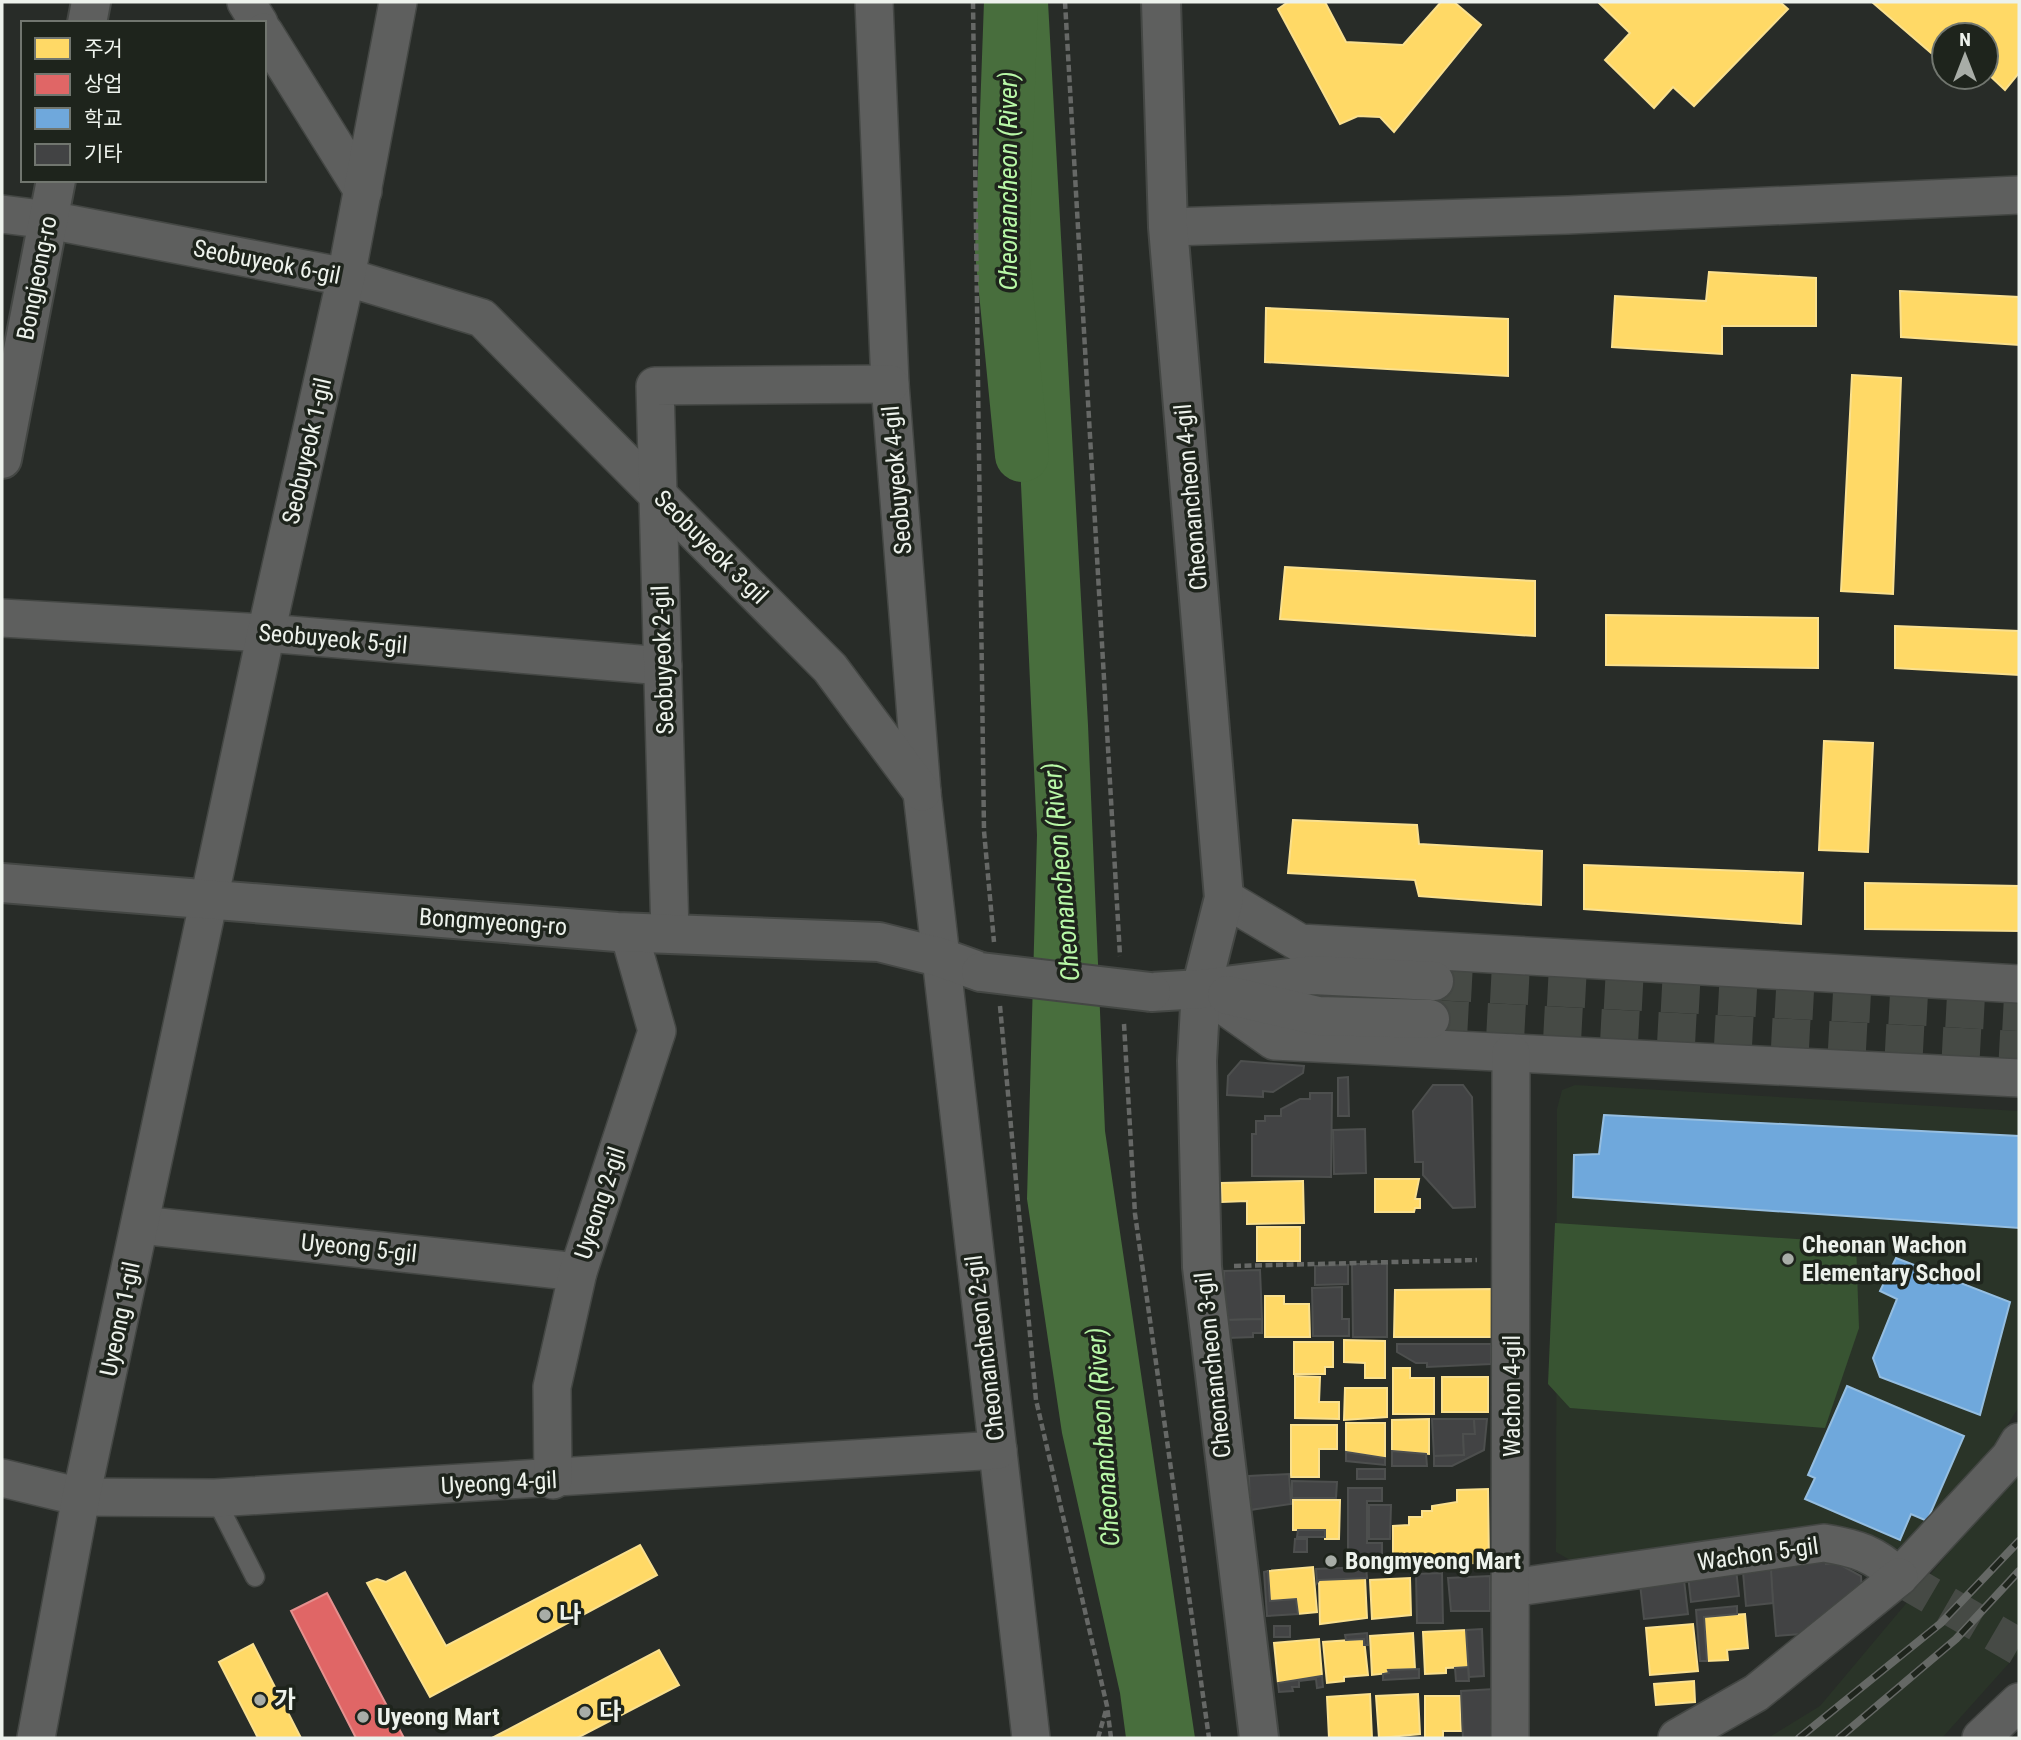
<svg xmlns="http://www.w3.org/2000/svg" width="2021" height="1740" viewBox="0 0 2021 1740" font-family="'Roboto Condensed','Noto Sans KR',sans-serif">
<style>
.built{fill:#2a3428}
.green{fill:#385432}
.water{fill:#486e3d}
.homes{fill:#ffd966;stroke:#fae08e;stroke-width:2}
.shops{fill:#e06666;stroke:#e4908e;stroke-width:2}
.schools{fill:#6fa8dc;stroke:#95bee1;stroke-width:2}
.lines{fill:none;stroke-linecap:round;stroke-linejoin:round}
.river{stroke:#486e3d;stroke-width:54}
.building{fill:#424344;stroke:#4d4f4e;stroke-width:2}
.minor-tunnel{stroke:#464a45;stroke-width:37;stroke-dasharray:37 18;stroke-linecap:butt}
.tertiary-tunnel{stroke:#464a45;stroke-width:38;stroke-dasharray:38 19;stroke-linecap:butt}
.service-casing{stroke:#444744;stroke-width:21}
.minor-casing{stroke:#444744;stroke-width:40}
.tertiary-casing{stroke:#444744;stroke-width:42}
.path{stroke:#666866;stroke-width:4.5;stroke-dasharray:7 3.5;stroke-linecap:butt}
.service{stroke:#5e5f5e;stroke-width:18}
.minor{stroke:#5e5f5e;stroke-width:37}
.tertiary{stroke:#5e5f5e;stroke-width:38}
.rail-casing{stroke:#656865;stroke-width:8}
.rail{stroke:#1e241c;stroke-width:5;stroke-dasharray:16;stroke-linecap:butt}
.tertiary-bridge-casing{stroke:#444744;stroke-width:42;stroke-linecap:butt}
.tertiary-bridge{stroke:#5e5f5e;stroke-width:38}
.poi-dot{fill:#a8ada7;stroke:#1e241c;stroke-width:2.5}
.labels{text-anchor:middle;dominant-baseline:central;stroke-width:7;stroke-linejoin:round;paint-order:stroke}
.street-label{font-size:24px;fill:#edf2ec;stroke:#1e241c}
.poi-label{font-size:24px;font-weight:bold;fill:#edf2ec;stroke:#1e241c;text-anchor:start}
.water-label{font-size:26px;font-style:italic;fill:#b8f8a7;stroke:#1e241c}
</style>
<rect width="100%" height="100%" fill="#282c28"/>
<g class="built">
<path d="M1575 1085 2019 1111V1407L1981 1466 1903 1558 1577 1564 1556 1552 1557 1109 1562 1090Z"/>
<path d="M2019 1469V1652L1942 1738H1768L1820 1706Z"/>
</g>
<path class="green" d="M1555 1223 1856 1243 1859 1328 1825 1428 1570 1408 1548 1384Z"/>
<path class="water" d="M999 2H1048L1088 725 1105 1131 1195 1738H1126L1120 1693 1062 1433 1027 1199 1037 835Z"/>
<g class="homes">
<path d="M1288 2H1325L1346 42 1403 45 1441 2H1454L1481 25 1394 132 1380 117 1358 116 1340 124 1278 9Z"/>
<path d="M1598 2H1780L1788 9 1694 106 1673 87 1654 108 1605 60 1630 33Z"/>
<path d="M1872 2H2019V73L2005 90 1986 72V35H1944V64Z"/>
<path d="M1709 272 1816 278V326H1722V354L1612 347 1615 296 1706 301Z"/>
<path d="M1900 291 2019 297V345L1901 337Z"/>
<path d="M1266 308 1508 319V376L1265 362Z"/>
<path d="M1852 375 1901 378 1893 594 1841 591Z"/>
<path d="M1285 567 1535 581V636L1280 619Z"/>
<path d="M1606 615 1818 618V668L1606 665Z"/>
<path d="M1895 626 2019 631V675L1895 668Z"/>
<path d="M1824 741 1873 743 1868 852 1819 850Z"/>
<path d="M1293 820 1417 825 1419 844 1542 851 1541 905 1419 896 1415 880 1288 873Z"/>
<path d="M1584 865 1803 873 1801 924 1584 909Z"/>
<path d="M1865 883 2019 886V931L1865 929Z"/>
<path d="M1375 1179H1419L1415 1199H1420V1208H1415L1414 1212H1375Z"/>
<path d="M1303 1181 1304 1223 1247 1224V1201L1222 1202 1221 1183Z"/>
<rect x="1257" y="1227" width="43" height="34"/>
<path d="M1493 1289 1494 1337H1394L1395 1290Z"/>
<path d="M1265 1296H1284V1304H1309L1310 1337H1265Z"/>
<path d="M1344 1340 1385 1341V1378H1365V1363L1344 1362Z"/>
<path d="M1294 1342H1333V1367H1325V1374H1294Z"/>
<path d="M1393 1368H1410V1378H1434V1414H1393Z"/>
<path d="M1295 1376 1320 1377 1319 1402H1339V1419L1295 1418Z"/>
<rect x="1442" y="1377" width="46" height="35"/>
<path d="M1345 1388H1387V1417L1344 1420Z"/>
<path d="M1429 1419V1454L1392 1451V1420Z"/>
<path d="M1346 1423H1385V1458L1346 1452Z"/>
<path d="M1291 1425H1337V1449H1319V1477H1291Z"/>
<path d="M1488 1489 1489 1563 1393 1564V1526L1409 1525V1517H1422V1511H1432V1506L1457 1502V1490Z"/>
<path d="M1293 1500H1340L1339 1539H1325V1530H1293Z"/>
<path d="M640 1545 657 1575 430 1697 367 1583 377 1579 386 1582 405 1572 446 1646Z"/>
<path d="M1313 1567 1317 1612 1298 1614 1296 1599 1270 1601 1268 1571Z"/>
<path d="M1365 1578 1367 1618 1320 1624 1319 1580Z"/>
<path d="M1410 1578 1411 1615 1372 1619 1370 1580Z"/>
<path d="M1745 1614 1748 1648 1727 1650 1728 1660 1707 1661 1704 1617Z"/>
<path d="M1693 1624 1698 1671 1650 1675 1646 1628Z"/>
<path d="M1466 1630 1468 1667 1446 1668V1673L1425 1674 1423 1632Z"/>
<path d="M1413 1633 1415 1669 1388 1670 1389 1673 1372 1675 1370 1636Z"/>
<path d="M1319 1639 1322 1676 1278 1683 1274 1643Z"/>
<path d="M1364 1639 1368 1675 1344 1677V1681L1327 1683 1323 1642Z"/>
<path d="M253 1644 301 1738H258L219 1662Z"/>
<path d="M659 1650 679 1685 577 1738H492Z"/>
<path d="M1694 1681 1695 1702 1656 1705 1654 1684Z"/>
<path d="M1370 1694 1372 1738H1329L1327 1697Z"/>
<path d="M1418 1694 1420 1734 1379 1738 1376 1696Z"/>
<path d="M1425 1696H1460L1461 1731H1443V1738H1425Z"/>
</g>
<path class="shops" d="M327 1593 404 1738H356L291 1611Z"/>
<g class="schools">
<path d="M1604 1115 2019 1136V1228L1573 1197 1574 1155 1599 1154Z"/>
<path d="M1896 1258 2010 1302 1980 1415 1880 1377 1873 1358 1897 1299 1880 1291Z"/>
<path d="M1847 1386 1964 1436 1927 1521 1911 1514 1900 1540 1805 1499 1815 1478 1808 1475Z"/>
</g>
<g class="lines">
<path class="river" d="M1011 2 1002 251 1022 455"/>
</g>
<g class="building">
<path d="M1241 1061 1304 1066 1303 1073 1273 1092 1263 1091V1097L1227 1095 1228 1076Z"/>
<path d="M1348 1077 1349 1116H1338V1078Z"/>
<path d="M1433 1085H1463L1472 1097 1475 1207 1453 1208 1423 1175V1162H1415L1413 1111Z"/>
<path d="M1310 1093H1332L1331 1177 1252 1176V1134H1256V1121H1265V1116H1281V1109L1300 1099H1310Z"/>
<path d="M1365 1129 1366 1173 1334 1174 1333 1130Z"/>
<path d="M1352 1264H1387V1337H1353Z"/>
<path d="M1348 1265V1284L1315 1285V1266Z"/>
<path d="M1260 1270 1262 1319 1225 1320 1224 1271Z"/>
<path d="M1342 1287V1319H1349V1336H1313L1312 1288Z"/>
<path d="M1262 1319V1333H1253V1337L1227 1338 1226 1320Z"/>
<path d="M1397 1344H1491V1364L1427 1367V1363H1416L1397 1352Z"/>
<path d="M1432 1419H1474L1475 1434H1463L1464 1455 1434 1456Z"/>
<path d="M1474 1419H1487L1484 1450 1452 1466H1434V1456L1464 1455 1463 1434H1475Z"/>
<path d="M1392 1451 1426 1454 1427 1466H1392Z"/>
<path d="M1346 1452 1385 1458V1465L1346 1461Z"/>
<rect x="1357" y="1469" width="28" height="10"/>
<path d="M1289 1474 1291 1504 1250 1510 1249 1476Z"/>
<path d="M1292 1481 1337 1482 1336 1498H1292Z"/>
<path d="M1348 1488H1382V1501H1367V1543H1382V1562H1348Z"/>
<path d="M1369 1505H1391L1390 1539H1369Z"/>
<path d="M1298 1530H1325V1537H1297Z"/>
<path d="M1295 1539H1307V1552H1294Z"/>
<path d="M1826 1559V1564L1837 1563 1861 1576 1862 1592 1815 1633 1776 1636 1770 1564Z"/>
<path d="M1366 1567 1367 1578 1319 1580 1317 1583 1316 1569Z"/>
<path d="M1736 1569 1739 1596 1691 1602 1688 1575Z"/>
<path d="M1771 1569 1773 1603 1746 1606 1743 1572Z"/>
<path d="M1268 1571 1270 1601 1296 1599 1298 1614 1267 1616 1264 1572Z"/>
<path d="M1442 1573 1443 1623H1417L1416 1574Z"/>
<path d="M1490 1576V1611H1451L1448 1578Z"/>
<path d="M1684 1580 1688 1614 1644 1619 1640 1584Z"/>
<path d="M1737 1606V1614L1704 1617 1707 1661H1700L1696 1610Z"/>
<rect x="1274" y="1626" width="16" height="11"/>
<path d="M1482 1629 1484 1676 1469 1677 1466 1630Z"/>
<path d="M1367 1633 1368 1645H1364V1639L1346 1640 1345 1635Z"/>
<path d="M1468 1667 1469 1681H1456L1455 1668Z"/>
<path d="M1419 1669V1678L1383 1680V1674L1389 1673 1388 1670Z"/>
<path d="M1322 1676 1323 1687 1317 1688 1316 1679 1299 1681V1687H1292L1293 1691 1279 1692 1278 1683Z"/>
<path d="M1494 1689 1497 1738H1463L1461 1691Z"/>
</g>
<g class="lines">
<path class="minor-tunnel" d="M1899 1577 2019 1647"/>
<g class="tertiary-tunnel">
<path d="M1434 981 2019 1012"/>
<path d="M1430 1019 2019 1050"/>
</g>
<defs>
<path id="service" d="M215 1498 255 1577"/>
<g id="minor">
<path d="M246 2 259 23"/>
<path d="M874 2 890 384 922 793 1031 1738"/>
<path d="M264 32 363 191"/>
<path d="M2 214 49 220 346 277 482 318 830 668 922 792"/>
<path d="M1168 227 1568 215 2019 195"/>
<path d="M2 618 266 633 663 666"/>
<path d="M1224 898 1300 943 2019 984"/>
<path d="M670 934 655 386 890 384"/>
<path d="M1202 990 1274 1041 2019 1078"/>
<path d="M140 1225 578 1272"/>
<path d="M2 1478 81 1497 215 1498 998 1450"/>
<path d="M553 1480 552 1387 578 1272 657 1031 629 933"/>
<path d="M1511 1588 1824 1543C1856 1548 1875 1554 1899 1577L2010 1457 2019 1442"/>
<path d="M36 1738 81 1497 266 633 346 277 398 2"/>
<path d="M1510 1738 1511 1053"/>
<path d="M1677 1738 1756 1693 1899 1577"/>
<path d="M1981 1738 2019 1702"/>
</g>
<g id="tertiary">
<path d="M1161 2 1168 227 1224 898 1201 989 1197 1061 1202 1267 1259 1738"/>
<path d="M87 23 91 2"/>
<path d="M2 459 56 180"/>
<path d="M2 883 617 932 879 942 939 957 981 972"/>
<path d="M1151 992 1201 989 1313 975 1434 981"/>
<path d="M1227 995 1318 1016 1430 1019"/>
</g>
</defs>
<use href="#service" class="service-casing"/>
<use href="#minor" class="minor-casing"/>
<use href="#tertiary" class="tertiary-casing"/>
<g class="path">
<path d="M973 2 984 831 994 942"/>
<path d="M1065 2 1120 956"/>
<path d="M1000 1006 1036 1400 1107 1706 1111 1738"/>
<path d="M1124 1024 1135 1214 1209 1738"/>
<path d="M1234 1266 1477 1260"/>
<path d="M1098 1738 1106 1710"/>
</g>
<use href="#service" class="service"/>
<use href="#minor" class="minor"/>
<use href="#tertiary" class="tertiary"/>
<defs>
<g id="rail">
<path d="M1799 1738 1941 1623 2019 1541"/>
<path d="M1839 1738 1956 1639 2019 1571"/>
</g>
</defs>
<use href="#rail" class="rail-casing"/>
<use href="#rail" class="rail"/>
<defs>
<path id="tertiary-bridge" d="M981 972 1151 992"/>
</defs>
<use href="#tertiary-bridge" class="tertiary-bridge-casing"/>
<use href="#tertiary-bridge" class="tertiary-bridge"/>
</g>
<g class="poi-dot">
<circle cx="1788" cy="1259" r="7"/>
<circle cx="1331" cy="1561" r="7"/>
<circle cx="545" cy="1615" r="7"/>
<circle cx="260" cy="1700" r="7"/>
<circle cx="585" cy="1712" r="7"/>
<circle cx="363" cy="1717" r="7"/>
</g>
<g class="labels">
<g class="street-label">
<text transform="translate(267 262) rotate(11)">Seobuyeok 6-gil</text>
<text transform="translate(37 278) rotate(-79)">Bongjeong-ro</text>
<text transform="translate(307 451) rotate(-77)">Seobuyeok 1-gil</text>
<text transform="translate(897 480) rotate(-95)">Seobuyeok 4-gil</text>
<text transform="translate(1191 497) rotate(-95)">Cheonancheon 4-gil</text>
<text transform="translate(711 547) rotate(45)">Seobuyeok 3-gil</text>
<text transform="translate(333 639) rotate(5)">Seobuyeok 5-gil</text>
<text transform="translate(663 660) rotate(-92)">Seobuyeok 2-gil</text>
<text transform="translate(493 922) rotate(4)">Bongmyeong-ro</text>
<text transform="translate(600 1203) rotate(-72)">Uyeong 2-gil</text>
<text transform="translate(359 1248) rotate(6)">Uyeong 5-gil</text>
<text transform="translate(120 1319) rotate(-78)">Uyeong 1-gil</text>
<text transform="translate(985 1348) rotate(-97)">Cheonancheon 2-gil</text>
<text transform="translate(1213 1365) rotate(-96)">Cheonancheon 3-gil</text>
<text transform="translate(1512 1396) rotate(-90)">Wachon 4-gil</text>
<text transform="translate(499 1483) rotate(-3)">Uyeong 4-gil</text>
<text transform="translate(1758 1554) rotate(-8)">Wachon 5-gil</text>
</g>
<g class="poi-label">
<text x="1802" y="1245">Cheonan Wachon<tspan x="1802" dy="28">Elementary School</tspan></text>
<text x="1345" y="1561">Bongmyeong Mart</text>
<text x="559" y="1615">나</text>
<text x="274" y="1700">가</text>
<text x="599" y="1712">다</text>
<text x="377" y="1717">Uyeong Mart</text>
</g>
<g class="water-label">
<text transform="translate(1008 181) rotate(-90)">Cheonancheon (River)</text>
<text transform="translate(1061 872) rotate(-95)">Cheonancheon (River)</text>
<text transform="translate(1103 1437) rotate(-94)">Cheonancheon (River)</text>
</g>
</g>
<rect width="2021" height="1740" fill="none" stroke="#edf2ec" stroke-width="7"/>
<rect x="21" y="21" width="245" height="161" fill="#1e241c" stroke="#71766f" stroke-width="2"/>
<rect x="35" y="38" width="35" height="21" fill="#ffd966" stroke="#71766f" stroke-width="2"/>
<text x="84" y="56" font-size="21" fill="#edf2ec">주거</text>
<rect x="35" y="74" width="35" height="21" fill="#e06666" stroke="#71766f" stroke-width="2"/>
<text x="84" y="91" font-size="21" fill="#edf2ec">상업</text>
<rect x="35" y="108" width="35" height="21" fill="#6fa8dc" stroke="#71766f" stroke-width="2"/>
<text x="84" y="126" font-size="21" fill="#edf2ec">학교</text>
<rect x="35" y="144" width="35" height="21" fill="#424344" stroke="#71766f" stroke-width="2"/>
<text x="84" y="161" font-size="21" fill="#edf2ec">기타</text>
<g transform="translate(1965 56)"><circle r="33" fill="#1e241c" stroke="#71766f" stroke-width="2"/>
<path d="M0-5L12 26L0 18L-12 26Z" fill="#a8ada7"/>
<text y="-10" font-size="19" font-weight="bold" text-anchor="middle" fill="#edf2ec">N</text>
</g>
</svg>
